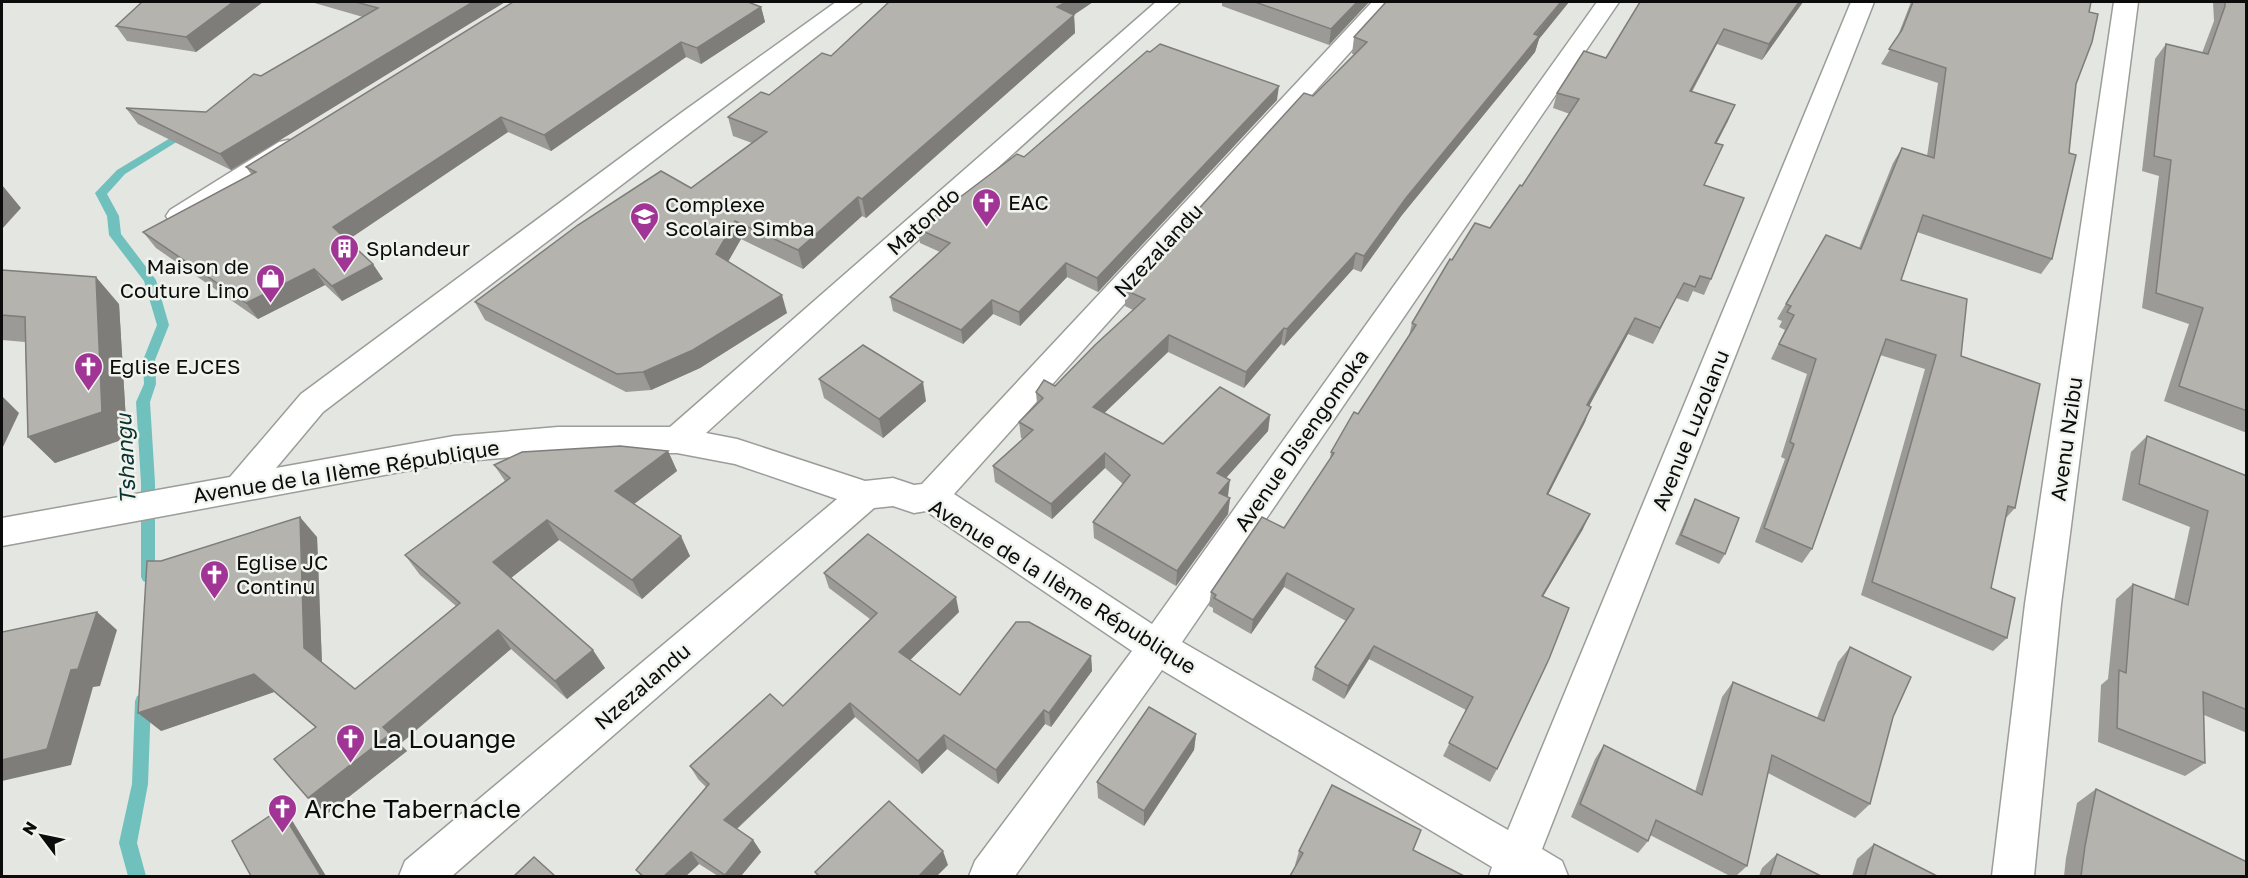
<svg xmlns="http://www.w3.org/2000/svg" width="2248" height="878" viewBox="0 0 2248 878" font-family="'Golos Text',sans-serif">
<style>
.lines{fill:none;stroke-linecap:round;stroke-linejoin:round}
.stream{fill:#70c1bd;fill-rule:evenodd}
.minor-casing{stroke:#9b9d99;stroke-width:3}
.minor{fill:#fff;fill-rule:evenodd}
.wall{fill:#9b9a96}
.shaded-wall{fill:#7e7d7a}
.building{fill:#b4b3ae;stroke:#7e7d7a;stroke-width:1.5}
.labels{text-anchor:middle;dominant-baseline:central;stroke-width:5;stroke-linejoin:round;paint-order:stroke}
.poi-label{font-size:21px;fill:#0b0c0b;stroke:#f1f4ee;text-anchor:start}
.street-label{font-size:21px;fill:#0b0c0b;stroke:#f1f4ee}
.water-label{font-size:22px;font-style:italic;fill:#093230;stroke:#f1f4ee}
.near-poi-label{font-size:26px;fill:#0b0c0b;stroke:#f1f4ee;text-anchor:start}
</style>
<rect width="100%" height="100%" fill="#e4e6e1"/>
<g class="lines">
<g class="stream">
<path d="M187 128 192 131 191 133 125 174 107 194 119 216 121 234 156 280 169 325 155 360 156 384 150 402 155 483V577L153 581 148 583 143 581 141 577V483L136 402 144 384 143 360 157 325 144 281 109 235 107 216 95 193 117 170Z"/>
<path d="M143 694 149 696 151 701 148 784 137 843 146 876H128L119 843 132 784 135 701 137 696Z"/>
</g>
<defs>
<g id="minor">
<path d="M836 2H862L323 412 276 468 454 436 558 427H670L1156 2H1180L706 433 737 439 865 481 893 478 914 485 922 484 1372 2H1395L954 494 1152 624 1597 2H1619L1182 642 1508 830 1851 2H1874L1542 849 1562 861 1568 876H1489L1492 867 1162 670 1015 876H969L975 861 1132 651 926 511 914 513 893 506 874 508 452 876H399L405 861 837 499 735 464 677 453H558L454 462 2 546V518L230 477 301 394 681 113Z"/>
<path d="M2114 2H2138L2061 604 2034 876H1992L2025 604Z"/>
<path d="M288 140 297 142 301 148 297 154 190 222 180 225 170 222 166 216 170 210 279 142Z"/>
</g>
</defs>
<use href="#minor" class="minor-casing"/>
<use href="#minor" class="minor"/>
</g>
<g class="wall">
<path d="M263 2 196 52 127 41 116 26Z"/>
<path d="M311 2H505L231 170 138 124 126 108 206 112 261 76 363 17Z"/>
<path d="M1093 2 1074 15 1075 33 866 218 862 216 803 269 741 239 728 262 787 313 700 368 651 390 626 392 485 320 475 302 691 188 752 143 733 136 728 117 769 95 831 56Z"/>
<path d="M1222 2H1369L1329 45 1222 6Z"/>
<path d="M1386 2H1569L1539 39 1535 52 1402 215 1361 272 1353 269 1284 346 1281 344 1244 388 1168 352 1104 413 1163 444 1270 415 1268 431 1226 478 1228 496 1227 497 1230 498 1228 514 1176 586 1094 538 1093 522 1123 484 1105 468 1052 519 995 482 993 466 1023 439 1021 438 1019 422 1037 404 1036 392 1055 386 1133 310 1125 306V290L1354 54H1352L1354 37Z"/>
<path d="M1640 2H1803L1762 60 1717 44 1692 92 1735 105 1716 143 1723 145 1704 185 1711 279 1704 295 1693 291 1688 302 1676 298 1653 344 1628 334 1589 406 1585 422 1548 494 1583 529 1543 596 1497 769 1490 782 1443 756 1466 710 1369 659 1344 699 1312 680 1315 667 1346 621 1284 587 1251 634 1213 612V608L1209 606 1211 592 1284 528 1330 459 1331 452 1358 414 1409 336 1412 323 1452 260 1490 228 1522 186 1570 114 1553 108 1557 93 1606 58Z"/>
<path d="M1911 2H2091L2076 84 2052 259 2041 274 1917 232 1901 280 1961 356 2015 508 2005 519 1991 588 2007 638 1993 651 1861 595 1925 369 1880 355 1812 549 1802 563 1755 542 1785 459 1781 457 1807 374 1771 359 1785 330 1779 327 1782 321 1777 319 1826 235 1859 248 1893 163 1902 148 1927 156 1938 83 1881 64 1897 38Z"/>
<path d="M2213 2H2247V433L2164 401 2189 324 2142 308 2159 176 2142 171 2155 59 2166 44 2202 53 2214 21Z"/>
<path d="M761 7 765 22 701 64 686 57 551 151 508 132 348 240 383 279 342 301 325 285 258 319 156 248 143 232 251 174 246 167Z"/>
<path d="M1277 100 1098 292 1067 277 1020 326 993 314 963 344 893 311 890 297 940 252 920 243 918 229 1024 157Z"/>
<path d="M2 270 119 304 127 438 55 463 28 437 25 342 2 340Z"/>
<path d="M819 379 926 401 883 438 824 398Z"/>
<path d="M2147 436 2247 476V733L2204 715 2205 763 2185 776 2098 742 2101 685 2108 679 2116 599 2133 584 2174 600 2190 527 2122 500 2131 452Z"/>
<path d="M668 451 677 471 634 504 690 556 642 599 559 540 511 578 605 668 567 699 511 649 400 744 407 751 327 814 316 728 274 692 161 731 317 537 322 663 355 689 456 606 420 575 405 555 505 481 494 465Z"/>
<path d="M1695 499 1725 554 1719 564 1675 544 1690 509Z"/>
<path d="M824 573 959 612 910 660 960 695 1091 656 1092 671 1051 727 1045 724 998 784 947 749 922 774 855 717 737 829 753 840 761 852 741 876H718L699 864 686 876H641L636 870 707 788 698 779 690 766 783 706 870 619 829 588Z"/>
<path d="M1850 647 1893 717 1870 804 1855 818 1768 773 1747 866 1736 876H1730L1650 835 1648 841 1638 853 1571 817 1595 759 1604 745 1695 792 1722 697 1733 682 1817 718 1838 662Z"/>
<path d="M1196 734 1194 750 1144 826 1098 798 1097 782Z"/>
<path d="M2096 789 2247 876H2064L2066 858 2077 803Z"/>
<path d="M1421 830 1296 866 1295 865 1299 851Z"/>
<path d="M1874 844 1937 876H1852L1857 859Z"/>
<path d="M1777 854 1821 876H1759L1762 868Z"/>
</g>
<g class="shaded-wall">
<path d="M233 2H263L196 52 186 37Z"/>
<path d="M473 2H505L231 170 220 154Z"/>
<path d="M1066 2H1093L1058 25 1057 7Z"/>
<path d="M1357 2H1369L1329 45 1331 29Z"/>
<path d="M1561 2H1569L1539 39 1535 52 1402 215 1361 272 1364 256 1406 198Z"/>
<path d="M1799 2H1803L1762 60 1769 44Z"/>
<path d="M761 7 765 22 701 64 697 48Z"/>
<path d="M1074 15 1075 33 866 218 862 199Z"/>
<path d="M1724 29 1717 44 1683 107 1690 91Z"/>
<path d="M681 42 686 57 551 151 544 135Z"/>
<path d="M1279 86 1277 100 1098 292 1097 278Z"/>
<path d="M1735 105 1728 121 1709 158 1715 143Z"/>
<path d="M501 117 508 132 343 243 333 227Z"/>
<path d="M2 185 21 208 2 229Z"/>
<path d="M858 197 862 216 803 269 798 250Z"/>
<path d="M735 221 741 239 722 272 716 254Z"/>
<path d="M1356 253 1353 269 1284 346 1287 329Z"/>
<path d="M1066 263 1067 277 1020 326 1019 312Z"/>
<path d="M373 264 383 279 342 301 332 286Z"/>
<path d="M314 269 325 285 258 319 246 303Z"/>
<path d="M96 277 119 304 127 438 55 463 28 437Z"/>
<path d="M1684 283 1676 298 1653 344 1660 328Z"/>
<path d="M782 295 787 313 700 368 651 390 643 372Z"/>
<path d="M992 300 993 314 963 344 961 330Z"/>
<path d="M1635 318 1628 334 1581 421 1587 405Z"/>
<path d="M1284 328 1281 344 1244 388 1246 372Z"/>
<path d="M1169 335 1168 352 1094 423 1093 407Z"/>
<path d="M923 382 926 401 883 438 879 419Z"/>
<path d="M2 396 19 413 2 449Z"/>
<path d="M1591 407 1585 422 1541 509 1547 494Z"/>
<path d="M1270 415 1268 431 1216 489 1217 473Z"/>
<path d="M668 451 677 471 625 511 615 491Z"/>
<path d="M1105 453V468L1052 519 1051 504Z"/>
<path d="M1230 480 1228 496 1218 509 1219 493Z"/>
<path d="M1230 498 1228 514 1176 586 1177 571Z"/>
<path d="M1590 514 1583 529 1535 610 1542 596Z"/>
<path d="M300 517 317 537 322 666 304 648Z"/>
<path d="M547 520 559 540 507 581 493 562Z"/>
<path d="M681 536 690 556 642 599 632 580Z"/>
<path d="M1287 573 1284 587 1251 634 1253 620Z"/>
<path d="M956 597 959 612 903 667 899 652Z"/>
<path d="M97 612 117 630 100 686 93 687 71 765 2 781V760Z"/>
<path d="M498 630 511 649 400 744 407 751 327 814 308 798 383 727Z"/>
<path d="M1374 646 1369 659 1344 699 1348 686Z"/>
<path d="M593 650 605 668 567 699 555 681Z"/>
<path d="M1091 656 1092 671 1051 727 1049 713Z"/>
<path d="M254 674 274 692 161 731 138 713Z"/>
<path d="M850 703 855 717 732 833 724 820Z"/>
<path d="M1044 710 1045 724 998 784 996 770Z"/>
<path d="M1196 734 1194 750 1144 826V811Z"/>
<path d="M944 735 947 749 922 774 918 761Z"/>
<path d="M280 809 290 817 326 876H321Z"/>
<path d="M753 840 761 852 741 876H726L725 875Z"/>
<path d="M943 851 948 865 937 876H919Z"/>
<path d="M691 852 699 864 686 876H664Z"/>
</g>
<g class="building">
<path d="M142 2H233L186 37 116 26Z"/>
<path d="M356 2H473L220 154 126 108 206 112 254 74 261 76 378 8Z"/>
<path d="M513 2H748L761 7 697 48 681 42 544 135 501 117 333 227 373 264 332 286 314 269 246 303 143 232 256 172 246 167Z"/>
<path d="M889 2H1066L1057 7 1074 15 862 199 858 197 798 250 735 221 716 254 782 295 693 350 643 372 617 374 475 302 578 225 661 171 691 188 767 132 728 117 761 92 769 95 822 53 831 56Z"/>
<path d="M1255 2H1357L1331 29Z"/>
<path d="M1386 2H1561L1534 34 1539 36 1406 198 1364 256 1356 253 1287 329 1284 328 1246 372 1169 335 1093 407 1163 444 1220 387 1270 415 1217 473 1230 480 1219 493 1230 498 1177 571 1093 522 1130 475 1105 453 1051 504 993 466 1033 430 1019 422 1043 398 1036 392 1044 380 1055 386 1095 345 1145 299 1125 290 1304 93 1313 96 1367 42 1354 37Z"/>
<path d="M1640 2H1799L1769 44 1724 29 1690 91 1735 105 1715 143 1723 145 1704 185 1744 198 1711 279 1700 276 1695 287 1684 283 1660 328 1635 318 1587 405 1591 407 1547 494 1590 514 1542 596 1569 608 1549 659 1497 769 1449 743 1473 697 1374 646 1348 686 1315 667 1354 609 1287 573 1253 620 1214 598 1216 595 1211 592 1262 517 1284 528 1334 453 1331 452 1354 412 1358 414 1416 325 1412 323 1450 259 1452 260 1475 223 1490 228 1520 185 1522 186 1579 99 1557 93 1584 51 1606 58Z"/>
<path d="M1913 2H2091L2089 12 2098 14 2092 42 2076 84 2069 153 2076 155 2052 259 1923 215 1901 280 1967 299 1961 356 2040 384 2015 508 2008 506 1991 588 2015 598 2007 638 1872 582 1936 355 1886 339 1812 549 1764 528 1794 444 1790 442 1816 359 1779 344 1794 315 1787 312 1791 306 1786 304 1826 235 1861 249 1902 148 1934 158 1946 68 1889 49 1902 30Z"/>
<path d="M2225 2H2247V411L2179 386 2203 308 2156 293 2171 160 2154 156 2166 44 2208 54 2225 6Z"/>
<path d="M1160 44 1279 86 1097 278 1066 263 1019 312 992 300 961 330 890 297 950 243 918 229 1017 154 1024 157 1147 51 1150 52Z"/>
<path d="M2 270 96 277 102 412 28 437 25 317 2 315Z"/>
<path d="M863 345 923 382 879 419 819 379Z"/>
<path d="M2147 436 2247 476V710L2203 692 2205 763 2117 728 2119 670 2126 673 2133 584 2188 605 2208 511 2139 484Z"/>
<path d="M620 446 668 451 615 491 681 536 632 580 547 520 493 562 593 650 555 681 498 630 383 727 390 734 308 798 274 759 316 727 254 674 138 713 147 561H161L300 517 304 648 355 689 460 603 405 555 510 478 494 465 522 452Z"/>
<path d="M1695 499 1739 518 1725 554 1681 535Z"/>
<path d="M868 534 956 597 899 652 960 695 1016 622H1029L1091 656 1049 713 1044 710 996 770 944 735 918 761 850 703 724 820 753 840 725 875 691 852 664 876H643L636 870 709 784 690 766 770 694 783 706 877 613 824 573Z"/>
<path d="M97 612 78 669 71 670 47 749 2 760V632Z"/>
<path d="M1850 647 1911 677 1893 717 1870 804 1772 755 1747 866 1656 820 1648 841 1580 804 1604 745 1702 795 1733 682 1824 721Z"/>
<path d="M1149 707 1196 734 1144 811 1097 782Z"/>
<path d="M1332 785 1421 830 1413 850 1464 876H1290L1303 853 1299 851Z"/>
<path d="M2096 789 2247 862V876H2081L2085 846Z"/>
<path d="M889 801 943 851 919 876H819L815 872Z"/>
<path d="M280 809 321 876H251L232 841Z"/>
<path d="M1874 844 1937 876H1865Z"/>
<path d="M1777 854 1821 876H1770Z"/>
<path d="M534 857 555 876H514Z"/>
</g>
<defs>
<symbol id="church-pin" viewBox="-11 -11 22 30"><path d="M0 17L-7.5 6A9.5 9.5 0 1 1 7.5 6Z" fill="#a13596" stroke="#f1f4ee"/><path d="M-1.2-6h2.4v3.5h3.3v2.4h-3.3V6h-2.4V-.1h-3.3v-2.4h3.3Z" fill="#fff"/></symbol>
<symbol id="school-pin" viewBox="-11 -11 22 30"><path d="M0 17L-7.5 6A9.5 9.5 0 1 1 7.5 6Z" fill="#a13596" stroke="#f1f4ee"/><path d="M0-5L7-2L0 1L-7-2ZM-4 1L0 2.5L4 1V4Q0 6-4 4Z" fill="#fff"/></symbol>
<symbol id="building-pin" viewBox="-11 -11 22 30"><path d="M0 17L-7.5 6A9.5 9.5 0 1 1 7.5 6Z" fill="#a13596" stroke="#f1f4ee"/><path d="M-4-6H4V6H1V3H-1V6H-4ZM-2.5-4.3h1.7v1.8h-1.7ZM.8-4.3h1.7v1.8H.8ZM-2.5-1h1.7V.8h-1.7ZM.8-1h1.7V.8H.8Z" fill="#fff"/></symbol>
<symbol id="shop-pin" viewBox="-11 -11 22 30"><path d="M0 17L-7.5 6A9.5 9.5 0 1 1 7.5 6Z" fill="#a13596" stroke="#f1f4ee"/><path d="M-5-2.5h2.3a2.7 3.5 0 0 1 5.4 0H5L5.5 6h-11ZM-1.5-2.5h3a1.5 2.3 0 0 0-3 0Z" fill="#fff"/></symbol>
</defs>
<g fill-rule="evenodd">
<use href="#church-pin" x="970" y="186" width="33" height="45"/>
<use href="#school-pin" x="628" y="200" width="33" height="45"/>
<use href="#building-pin" x="328" y="232" width="33" height="45"/>
<use href="#shop-pin" x="254" y="262" width="33" height="45"/>
<use href="#church-pin" x="72" y="350" width="33" height="45"/>
<use href="#church-pin" x="198" y="558" width="33" height="45"/>
<use href="#church-pin" x="334" y="722" width="33" height="45"/>
<use href="#church-pin" x="266" y="792" width="33" height="45"/>
</g>
<g class="labels">
<g class="poi-label">
<text x="1008" y="202">EAC</text>
<text x="665" y="204">Complexe<tspan x="665" dy="24">Scolaire Simba</tspan></text>
<text x="366" y="248">Splandeur</text>
<text x="249" y="266" text-anchor="end">Maison de<tspan x="249" dy="24">Couture Lino</tspan></text>
<text x="109" y="366">Eglise EJCES</text>
<text x="236" y="562">Eglise JC<tspan x="236" dy="24">Continu</tspan></text>
</g>
<g class="street-label">
<text transform="translate(923 221) rotate(-42)">Matondo</text>
<text transform="translate(1158 250) rotate(-47)">Nzezalandu</text>
<text transform="translate(1690 430) rotate(-68)">Avenue Luzolanu</text>
<text transform="translate(2066 439) rotate(-82)">Avenu Nzibu</text>
<text transform="translate(1301 440) rotate(-55)">Avenue Disengomoka</text>
<text transform="translate(346 471) rotate(-9)">Avenue de la IIème République</text>
<text transform="translate(1063 586) rotate(32)">Avenue de la IIème République</text>
<text transform="translate(642 686) rotate(-41)">Nzezalandu</text>
</g>
<g class="water-label">
<text transform="translate(125 459) rotate(-93)">Tshangu</text>
</g>
<g class="near-poi-label">
<text x="372" y="738">La Louange</text>
<text x="304" y="808">Arche Tabernacle</text>
</g>
</g>
<rect width="2248" height="878" fill="none" stroke="#0b0c0b" stroke-width="6"/>
<g transform="translate(42 836) rotate(302)" stroke="#f1f4ee" stroke-width="4.5" paint-order="stroke">
<path d="M0-4.5L10 22L0 15L-10 22Z" fill="#0b0c0b"/>
<text y="-9" font-size="16" font-weight="bold" text-anchor="middle" fill="#0b0c0b">N</text>
</g>
</svg>
